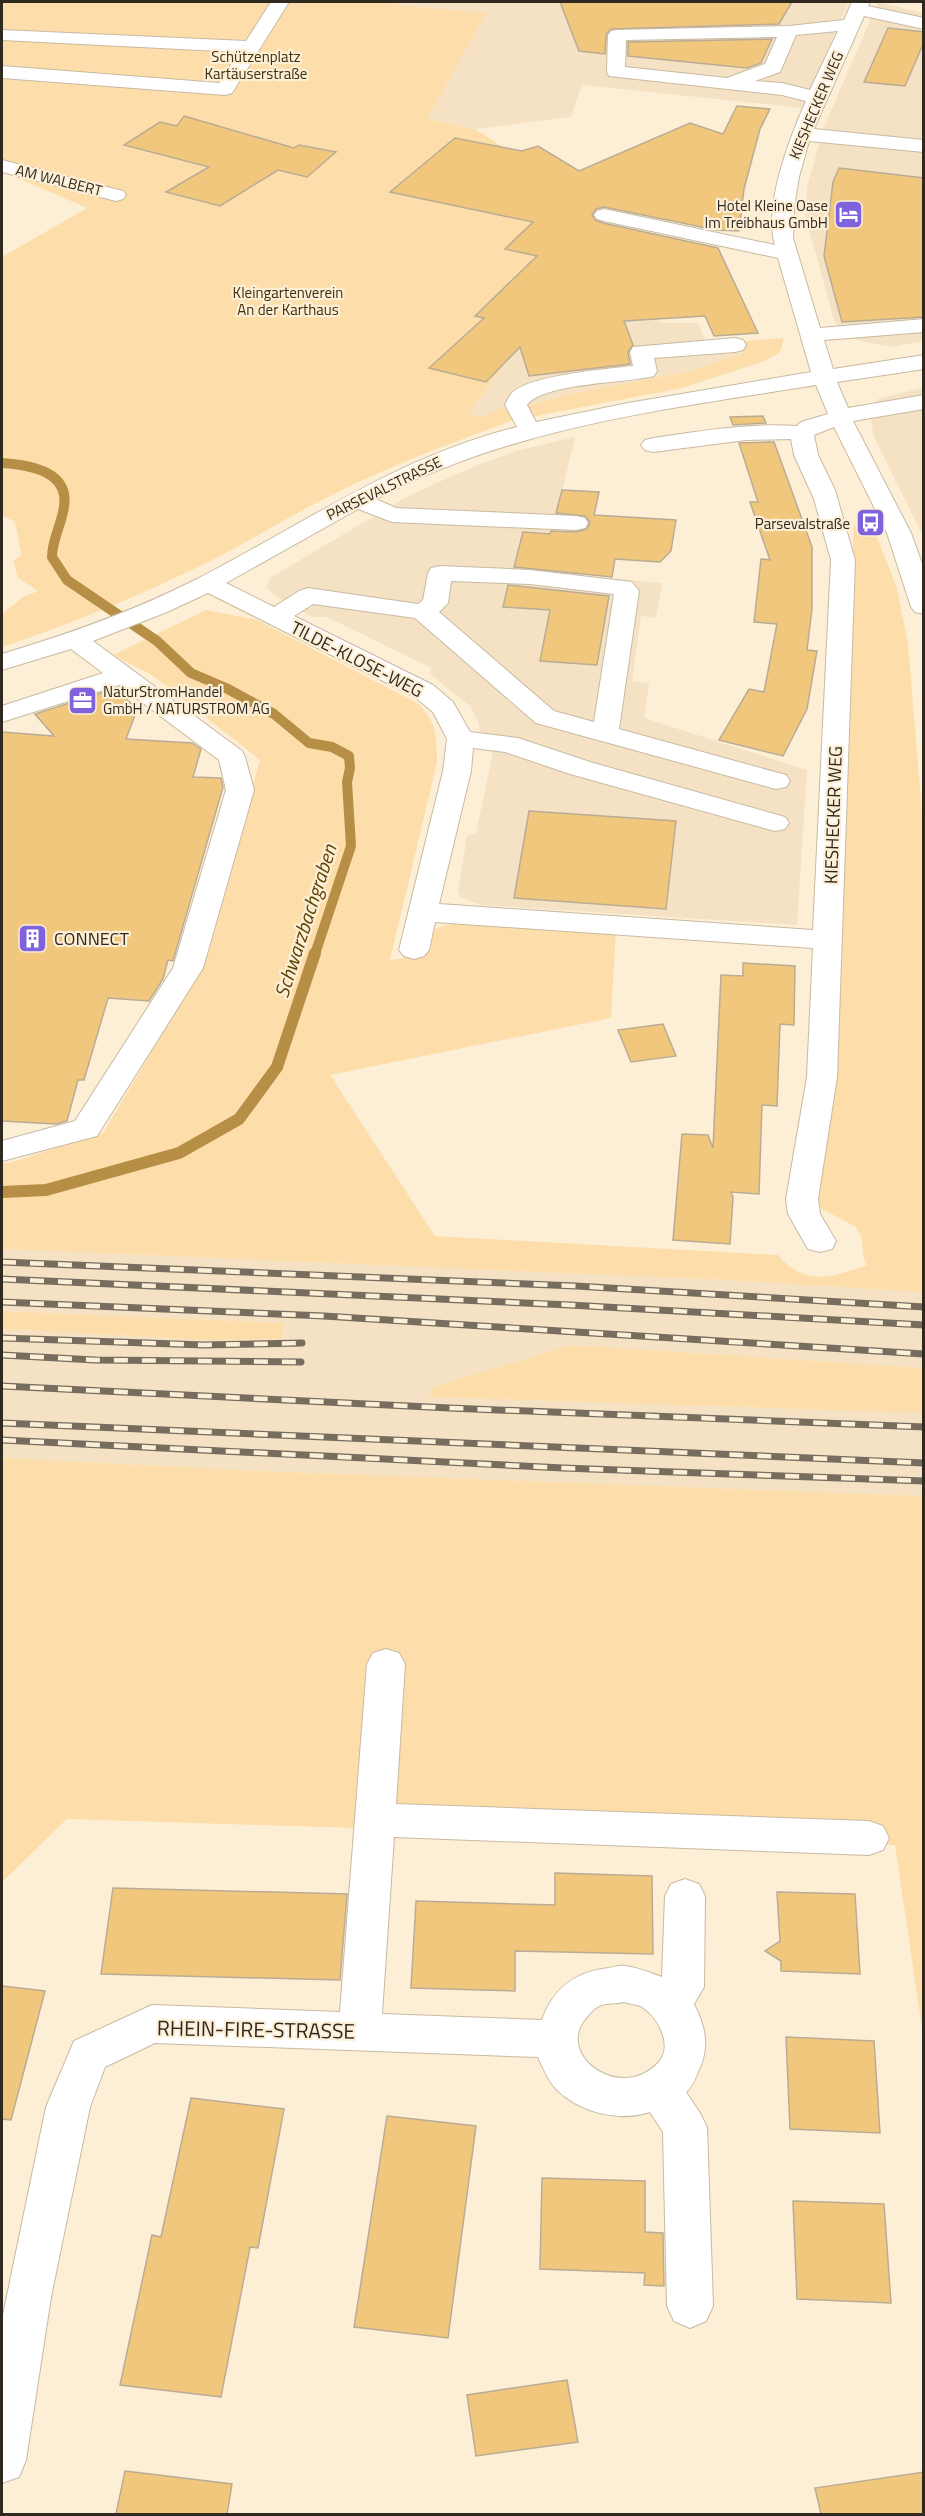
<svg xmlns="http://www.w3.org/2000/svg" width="925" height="2516" viewBox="0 0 925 2516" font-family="'Titillium Web',sans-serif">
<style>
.built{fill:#f5e2c4}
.green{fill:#fddeaa}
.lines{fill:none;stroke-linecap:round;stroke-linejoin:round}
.stream-far1{stroke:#b68e45;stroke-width:10}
.stream{stroke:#b68e45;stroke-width:12}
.building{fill:#f1c77e;stroke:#baac94;stroke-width:1.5}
.minor-casing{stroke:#c8baa2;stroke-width:2}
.minor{fill:#fff;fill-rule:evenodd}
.rail-casing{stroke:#766d5f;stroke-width:7}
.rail{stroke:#fdefd6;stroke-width:4.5;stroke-dasharray:14;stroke-linecap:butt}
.labels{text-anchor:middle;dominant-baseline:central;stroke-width:4.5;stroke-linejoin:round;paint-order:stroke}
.far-park-label{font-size:15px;fill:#41300f;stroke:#fdefd6}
.far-street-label{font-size:15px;fill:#2f2920;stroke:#fdefd6}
.far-poi-label{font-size:15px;fill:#2f2920;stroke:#fdefd6;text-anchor:end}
.street-label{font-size:18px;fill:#2f2920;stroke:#fdefd6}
.poi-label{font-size:18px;fill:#2f2920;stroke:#fdefd6;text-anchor:start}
.water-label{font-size:20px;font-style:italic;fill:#5d4204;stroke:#fdefd6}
.near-street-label{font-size:21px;fill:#2f2920;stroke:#fdefd6}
</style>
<rect width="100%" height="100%" fill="#fdefd6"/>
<g class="built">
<path d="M398 2H849L802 108 582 85 571 117 475 129 427 119 395 5Z"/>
<path d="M878 2 923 13V341L892 347 864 342 842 334 834 320 806 219 807 187 824 127Z"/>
<path d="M559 287 649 296 660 323H698L707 344 745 341 744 353 691 371 570 394 480 418 470 412Z"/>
<path d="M923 388V536L874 437 870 415 873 404 880 398Z"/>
<path d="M575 437 557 512 593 515 587 544 522 539 516 570 662 583 656 618 641 616 632 681 649 684 644 718 807 770 797 925 481 905 461 898 458 891 467 836 476 833 493 753 482 747 479 724 471 707 430 674 431 668 327 617H312L276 597 266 587 270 578 401 500 432 485 478 465 519 450Z"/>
<path d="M2 1249 727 1280 923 1292V1368L572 1345 429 1397 923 1413V1496L261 1471 2 1458V1329L208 1340 280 1339 284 1323 2 1311Z"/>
</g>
<g class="green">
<path d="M2 2H398L396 5 486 13 427 119 475 129 545 174 600 198 611 210 609 217 600 224 559 287 470 412 480 418 502 407 517 419C452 443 386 467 324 499 290 516 258 536 224 554 153 590 78 622 2 647V614L23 597 38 591 18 578 13 561 21 555 15 522 2 515V257L87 208 2 171Z"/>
<path d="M784 338 780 352 765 361 682 388 526 418 519 408 570 394 691 371 743 353 745 341Z"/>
<path d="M854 525 877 537 897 588 908 644 923 825V1292L727 1280 2 1249V1163H9L103 1133 201 969 260 760 152 675 113 655 206 610 257 620 419 704C437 725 437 735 437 762L390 960 420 955 430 931C471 911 567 925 616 928L611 1018 330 1075 435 1236 778 1255C804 1287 833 1277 867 1265L863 1256 862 1239 856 1227 822 1209 812 1197 828 1094Z"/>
<path d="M2 1311 284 1323 281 1339 208 1340 2 1329Z"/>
<path d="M571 1345 923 1368V1413L429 1397 431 1388Z"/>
<path d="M2 1458 261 1471 923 1496V2035L895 1845 67 1819 2 1882Z"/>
</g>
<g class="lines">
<path class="stream-far1" d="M2 463C32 465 73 472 63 512 60 527 52 541 52 557L67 580 157 641 191 673 226 688 274 714 309 743 332 747 349 756 350 768 347 782 351 846 315 954"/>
<path class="stream" d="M2 1192 46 1190 179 1153 239 1119 277 1067 315 953"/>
</g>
<g class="building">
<path d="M560 2H792L779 24 611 29 606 35 605 54 579 51Z"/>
<path d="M888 28 924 32V42L905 86 864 82Z"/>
<path d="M772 39 761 63 747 68 628 56V42Z"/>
<path d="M737 106 770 109 760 129 744 189 739 231 716 230 604 207 596 209 592 215 595 220 603 223 718 248 758 333 714 336 705 316 624 321 633 345 628 352 630 364 529 376 520 347 486 382 429 368 484 318 475 316 537 256 505 249 533 222 390 192 455 138 522 151 538 146 579 171 690 123 723 134Z"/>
<path d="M184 116 294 148 299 145 336 152 307 177 278 170 220 206 166 192 209 167 124 145 160 122 177 126Z"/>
<path d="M839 168 924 178V317L842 322 824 256 833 182Z"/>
<path d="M763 416 766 423 733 425 730 417Z"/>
<path d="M774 442 812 547V609L807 650 817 651 807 709 783 756 719 740 749 689 764 692 777 624 754 622 761 559 770 560 750 502H758L739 443Z"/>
<path d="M562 490 599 492 594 515 676 520 671 551 660 562 615 559 612 577 514 567 523 532 550 534 551 531 576 532 587 529 590 522 585 516 556 513Z"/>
<path d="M508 585 609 596 597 665 540 661 550 610 503 607Z"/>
<path d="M116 688 137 710 126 739 192 743 201 749 193 777 221 778 223 787 173 961 168 960 163 979 149 1001 108 998 84 1080H78L67 1121 56 1124 2 1121V732L54 736 35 714Z"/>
<path d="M529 811 676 821 666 909 514 898Z"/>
<path d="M743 963 795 966 794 1025 780 1024 777 1106 762 1105 759 1194 731 1192 733 1197 730 1244 673 1240 682 1134 708 1135 713 1148 721 975 743 976Z"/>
<path d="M663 1024 676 1056 631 1062 618 1030Z"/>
<path d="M555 1873 652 1876 653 1954 515 1951V1991L411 1988 416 1901 555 1905Z"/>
<path d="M113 1888 347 1894 340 1980 101 1974Z"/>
<path d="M777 1892 855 1894 860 1974 781 1971V1961L765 1951 780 1941Z"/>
<path d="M2 1986 45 1991 11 2120 2 2119Z"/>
<path d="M786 2037 874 2041 880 2133 790 2129Z"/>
<path d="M191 2098 284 2109 258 2248 250 2247 221 2397 120 2385 152 2235 161 2237Z"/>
<path d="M387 2116 476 2126 448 2338 354 2327Z"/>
<path d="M542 2178 645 2181V2232L663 2233 664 2286 644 2285 645 2273 540 2269Z"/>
<path d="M793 2201 884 2204 891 2303 797 2299Z"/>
<path d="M567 2380 578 2442 476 2456 467 2395Z"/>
<path d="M125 2471 232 2484 227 2514H116Z"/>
<path d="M924 2472V2514H821L815 2488Z"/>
</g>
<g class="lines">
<defs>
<g id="minor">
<path d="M271 2H289L232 93 225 95 2 78V66L219 83 239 52 2 40V30L246 41Z"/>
<path d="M852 2H870L868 6 924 18V29L864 16 814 129 924 140V152L809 141 799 177 794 207 793 238 820 328 924 319V332L824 340 833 369 924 355V369L837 382 848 408 924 395V409L853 421 911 533 924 569V614L915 612 911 607 887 533 834 427 814 435 818 455 835 490 855 560 837 1077 818 1199 820 1214 836 1241 832 1249 820 1252 808 1249 788 1214 786 1199 807 1077 813 948 435 922 429 950 424 956 414 959 404 956 399 950 443 771 447 739 433 712 415 697 208 593 167 612 93 641 242 751 245 757 254 790 203 968 97 1136 2 1161V1141L75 1121 173 968 226 790 219 760 119 685 2 722V706L103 673 71 649 2 670V654C69 634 134 611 197 579 304 524 397 457 517 427L505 405C507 401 509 396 512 393 530 375 607 369 633 366L630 352 633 347 735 338 743 340 746 345 743 350 735 352 654 358 657 371 654 376C626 383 543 383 527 405L536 422 628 403 811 372 778 258 604 221 597 219 594 215 597 211 604 209 775 245C763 206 790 137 806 101L782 95 609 76 607 72 608 35 611 31 617 30 789 26 844 20ZM838 31 810 90 782 83 755 81 780 72 796 35ZM777 37 765 64 727 78 625 67 626 40ZM816 385 828 414 801 422 797 426C749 423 701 431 653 438L645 440 641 445 645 450 653 452 746 440 791 439 794 455 814 499 831 560 813 930 439 904 471 771 473 748 505 752 570 774 775 831 785 829 789 823 785 817 590 762 518 738 470 732 453 702 433 685 294 616 313 604 415 618 536 723 776 789 786 787 790 781 786 775 619 729 639 591 632 582 530 570 440 566 431 568 428 573 423 600 418 604 308 588 299 591 274 607 226 583 358 509 392 522 576 530 585 528 588 523 585 518 576 516 396 508 376 499C512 427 666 409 816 385ZM451 581 530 584 614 594 594 722 554 711 439 612 448 603Z"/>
<path d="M2 160 123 191 126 195 123 199 116 201 2 172Z"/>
<path d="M386 1649 399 1653 405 1664 396 1804 869 1821 883 1826 889 1838 883 1850 869 1855 394 1837 382 2014 542 2020C553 1988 575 1972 608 1968 614 1967 620 1965 626 1966 639 1968 651 1973 662 1977L665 1896 671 1884 685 1879 699 1884 705 1896 704 1987 694 2004C706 2028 710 2047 698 2072 695 2080 692 2087 686 2092L700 2113 707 2127 713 2306 706 2321 690 2328 674 2321 667 2306 663 2132 650 2112C619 2122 581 2113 557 2090 549 2082 543 2068 538 2057L155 2043 105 2067 90 2107 51 2297 26 2460 19 2477 2 2483V2320L46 2107 74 2041 152 2005 340 2012 367 1664 373 1653ZM624 2002C629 2004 637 2004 642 2007 658 2017 674 2046 658 2063 620 2103 553 2054 587 2017 590 2013 596 2007 601 2005 608 2003 617 2004 624 2002Z"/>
</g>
</defs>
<use href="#minor" class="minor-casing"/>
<use href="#minor" class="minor"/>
<defs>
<g id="rail">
<path d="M2 1262 576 1286 924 1307"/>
<path d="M2 1279 570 1305 924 1325"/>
<path d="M2 1302 324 1316 924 1354"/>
<path d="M2 1338 204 1345 302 1343"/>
<path d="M2 1355 95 1360 301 1362"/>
<path d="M2 1386 449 1408 924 1427"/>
<path d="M2 1423 924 1463"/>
<path d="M2 1440 563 1468 924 1481"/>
</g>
</defs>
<use href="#rail" class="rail-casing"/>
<use href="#rail" class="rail"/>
</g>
<defs>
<symbol id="hotel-square" viewBox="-11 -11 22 22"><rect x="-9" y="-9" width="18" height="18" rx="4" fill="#8062dd" stroke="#fdefd6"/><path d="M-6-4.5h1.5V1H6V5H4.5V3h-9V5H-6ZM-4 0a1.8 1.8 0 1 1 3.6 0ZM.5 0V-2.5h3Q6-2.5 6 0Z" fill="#fff"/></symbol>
<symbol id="bus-square" viewBox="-11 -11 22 22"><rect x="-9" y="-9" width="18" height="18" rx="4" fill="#8062dd" stroke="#fdefd6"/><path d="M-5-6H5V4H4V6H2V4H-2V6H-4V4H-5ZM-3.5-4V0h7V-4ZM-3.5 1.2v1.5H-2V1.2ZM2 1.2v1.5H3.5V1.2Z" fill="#fff"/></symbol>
<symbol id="office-square" viewBox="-11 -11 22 22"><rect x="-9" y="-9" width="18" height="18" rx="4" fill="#8062dd" stroke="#fdefd6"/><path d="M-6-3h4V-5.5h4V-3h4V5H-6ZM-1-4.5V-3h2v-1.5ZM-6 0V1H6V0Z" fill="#fff"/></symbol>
<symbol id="building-square" viewBox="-11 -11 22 22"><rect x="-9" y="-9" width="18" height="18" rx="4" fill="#8062dd" stroke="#fdefd6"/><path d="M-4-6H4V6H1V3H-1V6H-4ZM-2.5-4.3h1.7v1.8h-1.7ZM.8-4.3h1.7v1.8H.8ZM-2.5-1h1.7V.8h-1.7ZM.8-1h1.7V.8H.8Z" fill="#fff"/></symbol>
</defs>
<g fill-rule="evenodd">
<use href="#hotel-square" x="832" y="198" width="33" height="33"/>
<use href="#bus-square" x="854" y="506" width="33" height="33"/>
<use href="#office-square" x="66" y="684" width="33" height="33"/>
<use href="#building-square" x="16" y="922" width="33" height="33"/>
</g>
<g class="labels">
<g class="far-park-label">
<text x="256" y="56">Schützenplatz<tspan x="256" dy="17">Kartäuserstraße</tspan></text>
<text x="288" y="292">Kleingartenverein<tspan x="288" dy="17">An der Karthaus</tspan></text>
</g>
<g class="far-street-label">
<text transform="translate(816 105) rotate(-67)">KIESHECKER WEG</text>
<text transform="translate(59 180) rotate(14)">AM WALBERT</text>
<text transform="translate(384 488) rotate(-26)">PARSEVALSTRASSE</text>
</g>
<g class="far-poi-label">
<text x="828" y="205">Hotel Kleine Oase<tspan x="828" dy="17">Im Treibhaus GmbH</tspan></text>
<text x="850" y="523">Parsevalstraße</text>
<text x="103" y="691" text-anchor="start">NaturStromHandel<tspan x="103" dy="17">GmbH / NATURSTROM AG</tspan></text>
</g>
<g class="street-label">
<text transform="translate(357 659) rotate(27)">TILDE-KLOSE-WEG</text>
<text transform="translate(833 815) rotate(-88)">KIESHECKER WEG</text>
</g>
<g class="poi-label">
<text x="54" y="938">CONNECT</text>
</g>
<g class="water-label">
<text transform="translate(305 921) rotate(-72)">Schwarzbachgraben</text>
</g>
<g class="near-street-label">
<text transform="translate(256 2029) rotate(1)">RHEIN-FIRE-STRASSE</text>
</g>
</g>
<rect width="925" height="2516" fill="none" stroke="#2f2920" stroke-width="6"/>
</svg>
